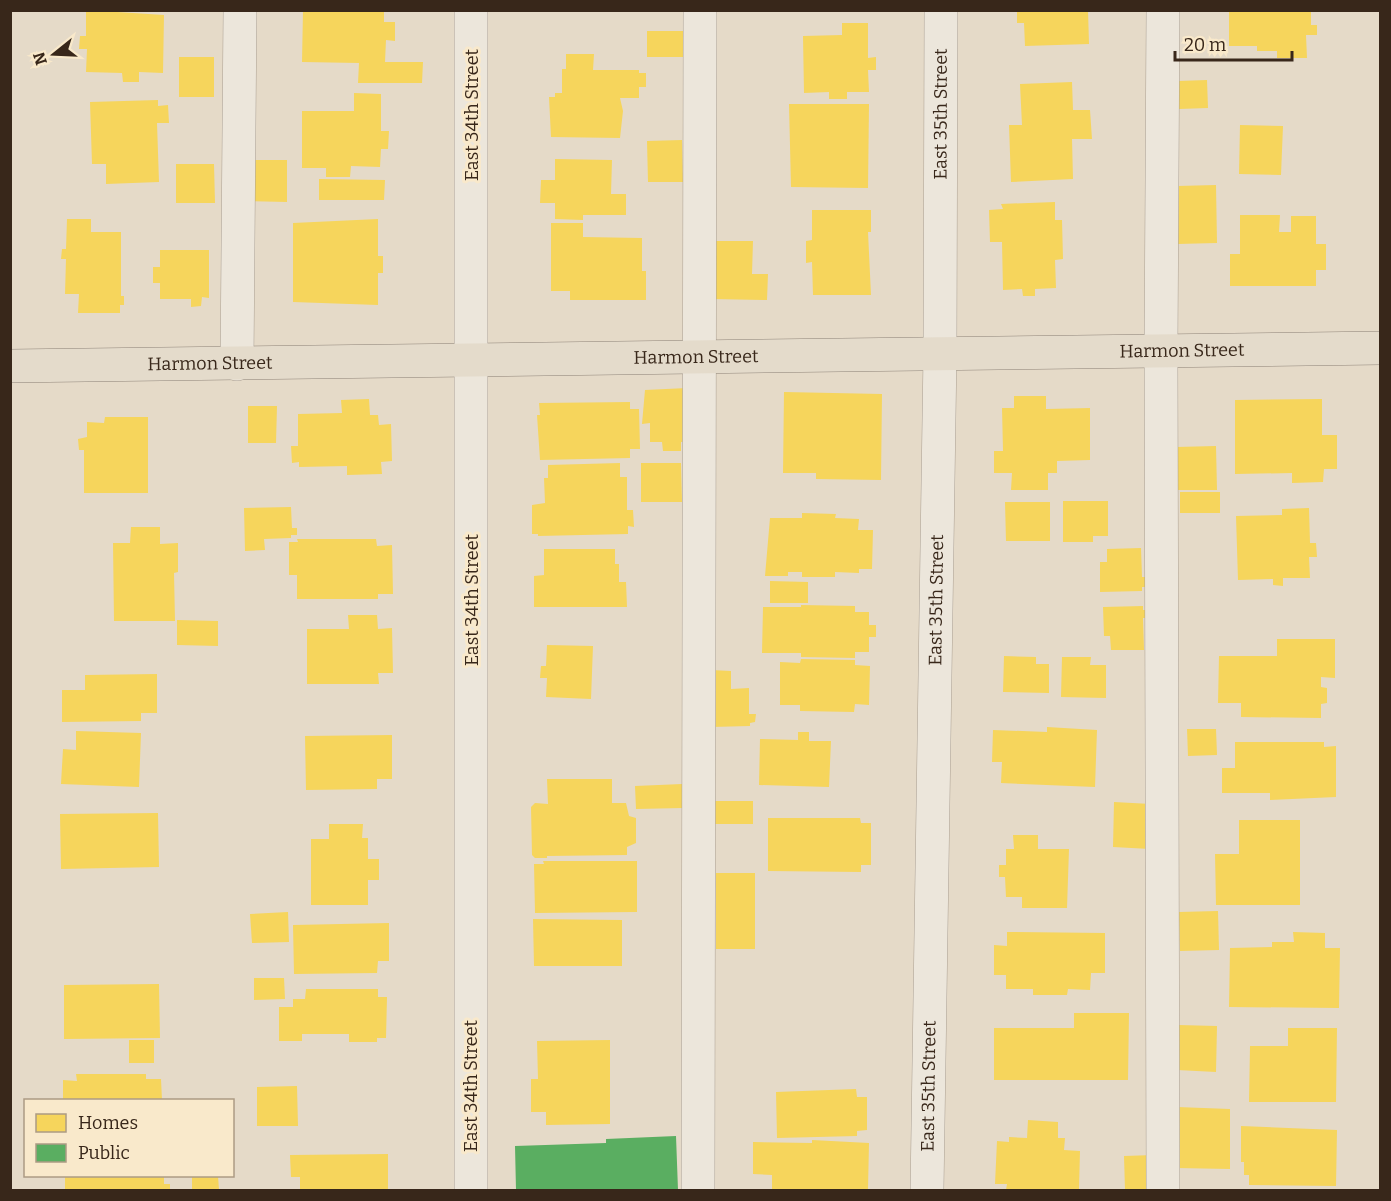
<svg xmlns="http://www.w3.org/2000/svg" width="1391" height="1201" viewBox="0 0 1391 1201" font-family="Bitter,serif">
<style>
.homes{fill:#f6d55c}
.public{fill:#5aae61}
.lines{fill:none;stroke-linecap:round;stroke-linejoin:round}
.minor-casing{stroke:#aa9f92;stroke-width:34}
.major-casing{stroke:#8f8479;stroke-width:34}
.minor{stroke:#ece6db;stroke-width:33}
.major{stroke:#e4dbcb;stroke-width:33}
.labels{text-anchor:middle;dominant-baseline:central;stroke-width:6;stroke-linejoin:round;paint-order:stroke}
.street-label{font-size:18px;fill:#38271a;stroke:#f9e9cb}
</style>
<rect width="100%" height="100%" fill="#e5dac8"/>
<g class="homes">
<path d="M86 10 164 15 163 73 139 72V82H123L122 73 86 72 87 49H79L80 36H86Z"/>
<path d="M303 10H384V22H395V41L386 40 385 62H423L422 83H358L359 63 302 62Z"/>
<path d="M1017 10H1088L1089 44 1025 46 1024 23H1017Z"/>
<path d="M1229 10H1311V25H1317V35H1306L1307 58H1277V51H1257V46H1229Z"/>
<path d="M842 23H868V58L876 57V70H868L869 92H847V99H829V92L804 93 803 36 842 35Z"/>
<path d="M647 31H686L687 57H647Z"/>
<path d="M566 54H594L593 70H639V73H646V87H639V98H620L623 111 620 138 551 137 549 97H555V93H562V69H566Z"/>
<rect x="179" y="57" width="35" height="40"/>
<path d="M1207 80 1208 108 1179 109 1178 81Z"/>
<path d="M1072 82 1073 110H1090L1092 139H1072L1073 179 1011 182 1009 125H1022L1020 84Z"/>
<path d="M354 93 381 94V131H389L388 149H381L380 167 351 166 350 177H326V168H302V111H354Z"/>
<path d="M158 100V106L168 105 169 123H157L159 182 106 184V164H92L90 102Z"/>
<path d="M789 104H869L868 188 791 187Z"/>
<path d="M1240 125 1283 126 1281 175 1239 174Z"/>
<path d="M682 140 683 182H648L647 141Z"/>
<path d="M555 159 612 160 611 194H626V215H583V220L555 219V203H540L541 180H555Z"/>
<path d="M253 160H287V202L248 201Z"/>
<path d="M176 164H214L215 203H176Z"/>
<path d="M319 179 385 180 384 200H319Z"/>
<path d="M1216 185 1217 243 1177 244V186Z"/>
<path d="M1055 202V220H1062L1063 259 1055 260 1056 288 1035 289V296H1023L1022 289 1003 290 1002 242H990L989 210 1003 209 1001 204Z"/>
<path d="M812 210H871V232H868L871 295H813L812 262 806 263V241L812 240Z"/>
<path d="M1240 215H1280L1279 232H1291V216H1316V244H1326V270H1316V286H1230V254H1240Z"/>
<path d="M67 219H91V232H121V296H124V305H120V313H78L79 294H65L66 259H61L62 249H66Z"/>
<path d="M378 219V256H383V273H378V305L293 302V223Z"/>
<path d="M551 223H583V237L642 238V271H646V300H570V291H551Z"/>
<path d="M712 241H753L752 274H768L767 300 711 299Z"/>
<path d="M160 250H209V298L202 297 201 306 191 307V299H160V283H153V267H160Z"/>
<path d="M687 388 688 442H681V451H663L662 442H650V423L642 424 645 390Z"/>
<path d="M784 392 882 394 881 480 816 479V473H783Z"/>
<path d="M1014 396H1046V409L1090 408V460L1057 461V473H1048V490H1011L1012 473H994V451H1003L1002 408H1014Z"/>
<path d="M369 399 370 415H378L379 425 391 424 392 461 381 462 382 474 347 475V466L299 467V462L292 463 291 446H298V414L342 413 341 400Z"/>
<path d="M1322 399V435H1337V469H1324L1323 482 1292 483V473L1235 474V400Z"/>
<path d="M630 402V409H639L640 449H630V458L540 460 537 415H540L539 403Z"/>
<path d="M248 406H277L276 443H248Z"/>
<path d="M105 417H148V493H84V450H79L78 439 87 437V422L104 423Z"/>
<path d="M1216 446 1217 490H1176V447Z"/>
<path d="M620 463V477H627V510H633L634 527 628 526V534L538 536V534H532V505L545 503 544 478H548V465Z"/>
<path d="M641 463H681L682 502H641Z"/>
<rect x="1180" y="492" width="40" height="21"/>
<path d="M1063 501H1108V536H1093V542H1063Z"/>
<path d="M1005 502H1050V541H1006Z"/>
<path d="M291 507 292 528H297V535H291V538L264 539 265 550 245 551 244 508Z"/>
<path d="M1309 508 1310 543H1316L1317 557H1309L1310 578H1283V586L1273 585V579L1238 580 1236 516 1282 515V509Z"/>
<path d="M802 513 836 514 835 518 859 519 858 530H873L872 569H859V573L835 572V577H802V572H788V576H765L770 518H802Z"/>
<path d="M131 527H160V544L178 543V572L174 573 175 621H114L113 543H130Z"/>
<path d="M297 539H376L377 546 392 545 393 594H378V599H297V575H289V542H298Z"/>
<path d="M1141 548 1142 577H1146V587H1142V591L1100 592V562H1107V549Z"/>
<path d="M544 549H615V564H619V582H626L627 607H534V576L544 575Z"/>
<path d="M770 581 808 582V603H770Z"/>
<path d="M801 605 855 606V612H869V625H876V637H869V652H855V658L801 657V653H762L763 607H801Z"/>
<path d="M1143 606V610H1148V618H1143L1144 650H1111L1110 636H1104L1103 607Z"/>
<path d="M348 615H377L378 629 392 628 393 673H378L379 684H307V629H349Z"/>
<path d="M177 620 218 621V646L177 645Z"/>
<path d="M1277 639H1335V678L1321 677V687L1327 688V703L1321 704V718L1241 717V703H1218L1219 656H1277Z"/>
<path d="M547 645 593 646 591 699 546 697 547 678H540L541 666H546Z"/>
<path d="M1004 656 1036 657V664H1049V693L1003 692Z"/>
<path d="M1062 657H1091L1090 665H1106V698L1061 697Z"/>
<path d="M801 659 855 660V665L870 666 869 705 855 704 854 712 800 711V705H780V662L800 663Z"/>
<path d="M711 670 731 671V689L749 688V714H756L755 722 750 723V726L711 727Z"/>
<path d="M157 674V713H141V721L62 722V690H85V675Z"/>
<path d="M1047 727 1097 730 1095 787 1001 783 1002 762H992L993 730 1047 732Z"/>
<path d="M1187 729H1216L1217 755 1188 756Z"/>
<path d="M76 731 141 733 139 787 61 784 63 749 76 750Z"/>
<path d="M798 732H809V741H831L829 787 759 785 760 739 798 740Z"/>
<path d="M392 735V779H377V789L306 790 305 736Z"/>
<path d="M1235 742H1324V747L1336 746V797L1270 800V793H1222V768H1235Z"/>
<path d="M547 779H612V803H626L629 816 636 818V843L627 847V855L547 856V858H535L532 855 531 807 535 803 548 804Z"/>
<path d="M682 784 683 808 636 809 635 786Z"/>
<rect x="715" y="801" width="38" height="23"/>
<path d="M1114 802 1151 804 1150 849 1113 847Z"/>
<path d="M158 813 159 867 61 869 60 814Z"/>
<path d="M768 818H860L861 823H871V865H861V872L768 871Z"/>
<path d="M1239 820H1300V905H1216L1215 854H1239Z"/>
<path d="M329 824H363L362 838H368V859H379V880H368V905H311V839H329Z"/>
<path d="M1013 835H1038V849H1069L1067 908H1022V897H1006L1005 877H999V865H1006V849H1014Z"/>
<path d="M543 861H637V912L535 913 534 864H544Z"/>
<rect x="716" y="873" width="39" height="76"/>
<path d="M1218 911 1219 950 1180 951 1179 912Z"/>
<path d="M288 912 289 942 252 943 250 914Z"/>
<path d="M533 919 622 920V966H534Z"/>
<path d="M389 923V961H378L377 973 294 974 293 925Z"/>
<path d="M1007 932 1105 933V973H1091L1090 990 1068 989 1067 995H1033V989H1006V975H994V945L1007 946Z"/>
<path d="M1293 932 1325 933V948H1340L1339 1008 1229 1007 1230 948 1272 947V942H1294Z"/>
<path d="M254 978H284L285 999 254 1000Z"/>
<path d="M159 984 160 1038 64 1039V985Z"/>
<path d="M306 989H378V997H387L386 1038H377V1042H349V1034H302V1041H279V1007H293V999H305Z"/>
<path d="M1074 1013H1129L1128 1080H994V1028H1074Z"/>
<path d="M1178 1025 1217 1026 1216 1072 1177 1070Z"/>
<path d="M1288 1028H1337L1336 1102H1249L1250 1046H1288Z"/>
<rect x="129" y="1040" width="25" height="23"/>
<path d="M610 1040V1124L546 1125V1112H531V1079H538L537 1041Z"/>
<path d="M76 1074H146V1079H161L162 1100H63V1080L77 1081Z"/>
<path d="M297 1086 298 1126H257V1087Z"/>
<path d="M856 1089 857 1097H867V1130L857 1131V1136L777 1138 776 1092Z"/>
<path d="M1177 1107 1230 1109V1169L1176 1168Z"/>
<path d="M1028 1120 1058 1122V1138H1065L1064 1150 1080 1151 1079 1189 1006 1190 1007 1184H995L997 1141 1009 1142V1137L1027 1138Z"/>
<path d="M1241 1126 1337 1130 1336 1186 1249 1185V1175H1244V1162H1241Z"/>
<path d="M812 1140 869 1143 868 1189 772 1190V1175L753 1174V1142L812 1143Z"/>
<path d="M388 1154V1190H300V1177H291L290 1155Z"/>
<path d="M1154 1155 1155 1190H1125L1124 1156Z"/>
<path d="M65 1176H164V1184H170V1190H65Z"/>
<path d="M192 1176H218L219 1190H192Z"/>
</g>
<path class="public" d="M676 1136 678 1190H516L515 1146 606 1143V1139Z"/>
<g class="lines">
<defs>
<g id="minor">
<path d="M1163 10 1161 351 1163 1190"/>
<path d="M237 364 240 10"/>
<path d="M471 1190V10"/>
<path d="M698 1190 700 10"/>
<path id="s1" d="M927 1190 940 354 941 10"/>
</g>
<g id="major">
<path id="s2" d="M10 366 1380 348"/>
</g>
</defs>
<use href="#minor" class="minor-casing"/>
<use href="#major" class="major-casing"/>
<use href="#minor" class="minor"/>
<use href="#major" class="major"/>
</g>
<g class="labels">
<g class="street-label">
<text transform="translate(472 115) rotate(-90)">East 34th Street</text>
<text stroke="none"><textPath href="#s1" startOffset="1076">East 35th Street</textPath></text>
<text stroke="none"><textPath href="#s2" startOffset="1172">Harmon Street</textPath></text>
<text stroke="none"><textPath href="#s2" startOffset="686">Harmon Street</textPath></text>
<text stroke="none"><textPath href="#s2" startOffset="200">Harmon Street</textPath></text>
<text transform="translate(472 600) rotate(-90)">East 34th Street</text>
<text stroke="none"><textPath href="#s1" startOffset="590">East 35th Street</textPath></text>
<text transform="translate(471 1086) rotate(-90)">East 34th Street</text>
<text stroke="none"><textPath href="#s1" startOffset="104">East 35th Street</textPath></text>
</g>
</g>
<rect width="1391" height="1201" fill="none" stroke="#38271a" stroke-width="24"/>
<rect x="24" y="1099" width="210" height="78" fill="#f9e9cb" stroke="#ac9b84" stroke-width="1.5"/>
<rect x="36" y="1114" width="30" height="18" fill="#f6d55c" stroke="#ac9b84" stroke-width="1.5"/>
<text x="78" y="1129" font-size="18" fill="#38271a">Homes</text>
<rect x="36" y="1144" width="30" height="18" fill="#5aae61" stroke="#ac9b84" stroke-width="1.5"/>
<text x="78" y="1159" font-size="18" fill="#38271a">Public</text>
<g transform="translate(54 54) rotate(252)" stroke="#f9e9cb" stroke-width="4.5" paint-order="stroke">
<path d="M0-4.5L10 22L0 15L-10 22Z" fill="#38271a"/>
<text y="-9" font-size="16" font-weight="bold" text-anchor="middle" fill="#38271a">N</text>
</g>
<path d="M1175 51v9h117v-9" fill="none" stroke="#38271a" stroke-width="3"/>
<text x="1184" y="51" font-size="18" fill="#38271a" stroke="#f9e9cb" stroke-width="4.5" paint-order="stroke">20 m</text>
</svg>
